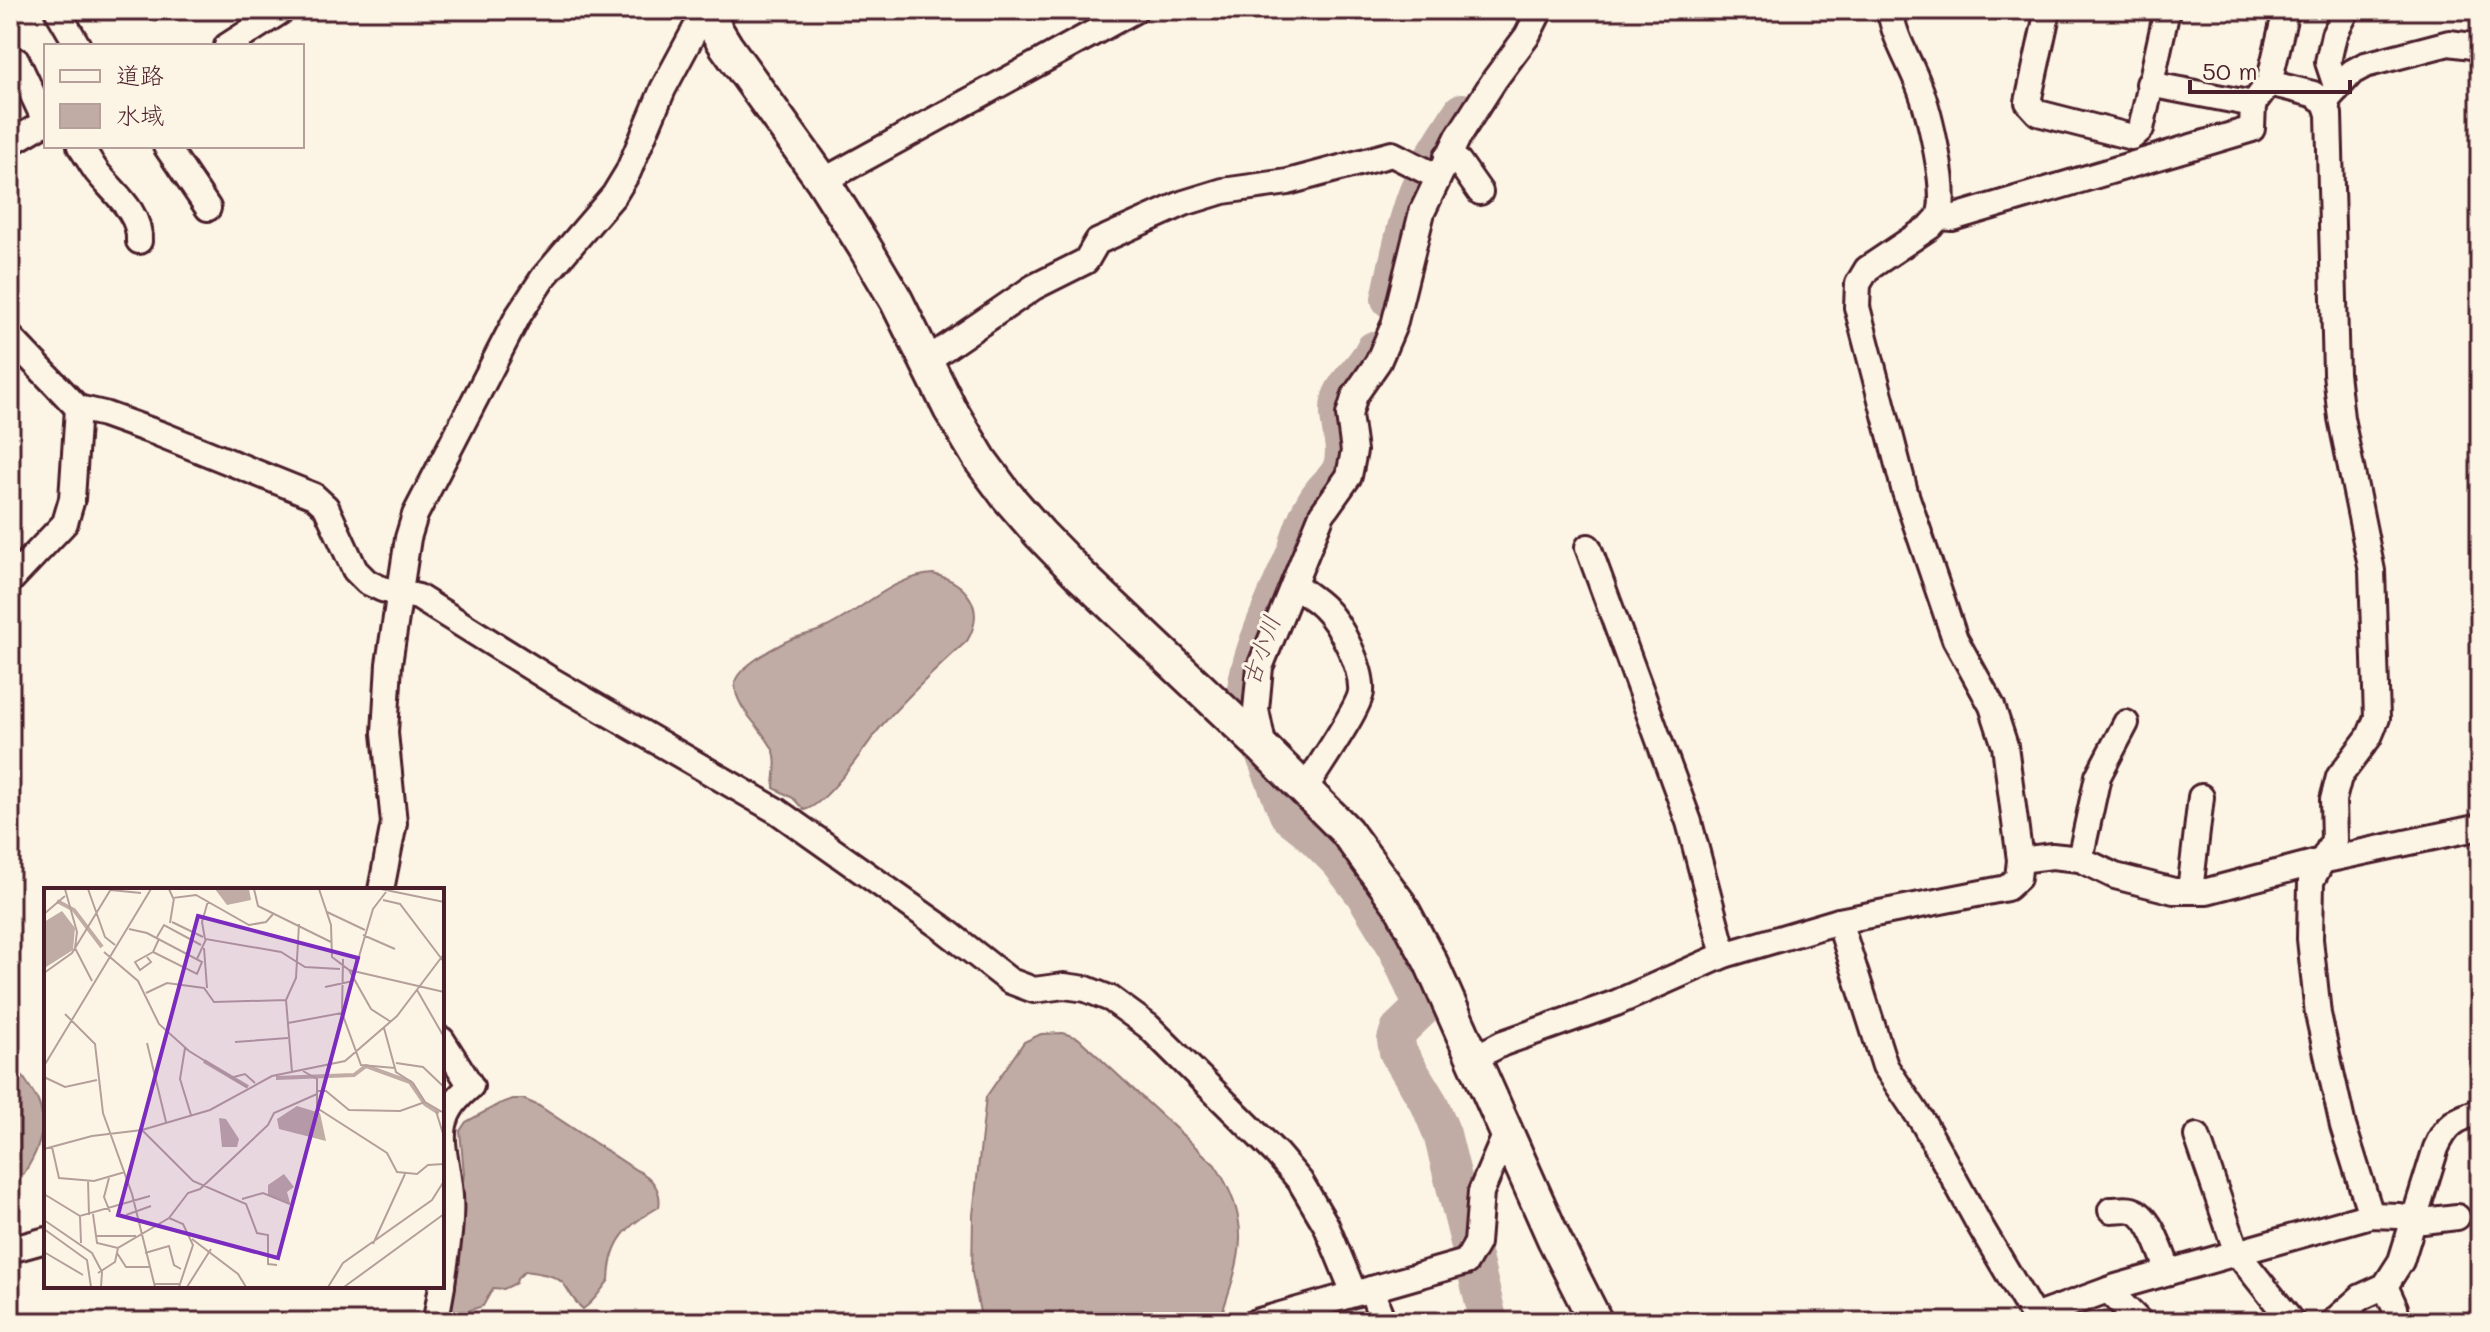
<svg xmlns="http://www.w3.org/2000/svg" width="2490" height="1332" viewBox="0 0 2490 1332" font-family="Mali,'Klee One',sans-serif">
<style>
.water{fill:#c0aca5;stroke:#917474;stroke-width:2}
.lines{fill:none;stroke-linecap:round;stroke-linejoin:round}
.river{stroke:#c0aca5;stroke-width:38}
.street-casing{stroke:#4a1f2b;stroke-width:30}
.secondary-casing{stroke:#4a1f2b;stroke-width:38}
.street{stroke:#fcf5e5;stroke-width:24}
.secondary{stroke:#fcf5e5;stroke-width:32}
.labels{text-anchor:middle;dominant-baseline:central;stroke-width:6;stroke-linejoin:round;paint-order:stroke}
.water-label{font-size:24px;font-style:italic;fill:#6d4950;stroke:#fcf5e5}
.inset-river{fill:none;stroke:#c0aca5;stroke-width:4}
.inset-road{fill:none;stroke:#b59f9b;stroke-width:2}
.view{fill:#7b2cbf;fill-opacity:0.15;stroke:#7b2cbf;stroke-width:4}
.inset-edge{fill:none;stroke:#4a1f2b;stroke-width:4}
</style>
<rect width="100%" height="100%" fill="#fcf5e5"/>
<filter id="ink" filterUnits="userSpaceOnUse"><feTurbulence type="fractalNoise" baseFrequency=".0125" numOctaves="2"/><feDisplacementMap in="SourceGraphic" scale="16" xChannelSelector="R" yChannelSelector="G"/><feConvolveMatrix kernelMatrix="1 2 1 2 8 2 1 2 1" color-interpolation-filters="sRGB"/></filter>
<g filter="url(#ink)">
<g class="water">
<path d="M933 574C966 582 987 608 967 641 938 667 909 695 883 724 866 744 828 805 804 810L793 798 774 788C774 777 778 763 774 752 765 729 735 710 735 684 734 670 773 648 785 642 797 636 812 634 825 628 860 612 893 576 933 574Z"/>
<path d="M1063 1033 1078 1038 1215 1165C1255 1225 1240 1259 1219 1322H982L972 1273 973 1215 986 1097 1024 1042 1041 1034Z"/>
<path d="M10 1065 16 1066C23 1077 31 1088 37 1099 53 1132 30 1167 10 1193Z"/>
<path d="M513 1099H523L539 1106 636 1170C652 1177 662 1190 659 1207 627 1225 610 1241 609 1280 600 1291 595 1301 583 1309 572 1300 571 1293 563 1283 554 1274 537 1273 525 1271L517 1279 516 1283 504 1289 493 1288 483 1306 470 1310 465 1318 451 1313 460 1261 461 1195 464 1174 460 1131 466 1122 499 1104Z"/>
</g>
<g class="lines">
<g class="river">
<path d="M1390 299C1400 252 1409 203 1432 160 1441 144 1452 128 1462 112"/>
<path d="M1374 350C1366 368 1343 385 1340 401 1335 424 1350 446 1341 469 1336 480 1329 484 1322 493 1311 506 1300 533 1297 549 1282 585 1239 672 1246 708L1288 814 1307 829 1339 861 1365 895 1395 944 1423 1007 1399 1030 1396 1040 1398 1052 1430 1105 1442 1134 1489 1322"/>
</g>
<defs>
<g id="street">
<path d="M57 10 78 46"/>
<path d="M2048 10 2028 102 2038 113 2132 137 2141 129 2167 10"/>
<path d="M227 46 283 10"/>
<path d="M17 61 46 123"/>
<path d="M2269 83 2313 94 2325 102 2329 114 2336 373 2341 418 2372 571 2377 718 2369 737 2339 777 2333 800 2334 840 2311 881 2310 939 2318 1014 2343 1126 2371 1215"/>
<path d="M2149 84 2253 104 2269 83 2286 10"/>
<path d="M2337 89 2328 62 2334 35 2347 10"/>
<path d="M2325 102 2352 72 2365 65 2449 43 2480 47"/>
<path d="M10 143 46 122"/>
<path d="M80 146C86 154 91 164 97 172 113 192 141 213 139 241"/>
<path d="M166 146 208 208"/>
<path d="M1447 156 1459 162 1480 192"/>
<path d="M823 181 1135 10"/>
<path d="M1939 217 1952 218 2252 129 2253 104"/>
<path d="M10 337 78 408 104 414 160 434 314 496 326 507 355 570 367 582 382 589 418 597 551 680 777 811 941 927 1010 981 1034 990 1064 986 1086 989 1111 999 1148 1026 1277 1154 1300 1181 1326 1225 1354 1293"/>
<path d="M926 361 1034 287 1086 261 1097 242 1184 203 1223 191 1288 182 1392 154 1438 177"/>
<path d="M1588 547 1689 822 1724 955"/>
<path d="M10 581 65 523 72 499 78 408"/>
<path d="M1294 584C1303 592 1315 599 1323 607 1340 623 1363 668 1361 692 1359 709 1316 770 1305 789"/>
<path d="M1264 749 1256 710 1260 667 1322 514 1349 476 1354 451 1349 415 1355 395 1378 362 1394 325 1422 212 1458 137 1495 79 1527 36 1540 10"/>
<path d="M2080 859 2098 776 2126 723"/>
<path d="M2020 860 2052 856 2080 859 2115 876 2174 891H2207L2321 861 2480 827"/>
<path d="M381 890 394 823 385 733 389 664 408 538 415 515 518 316 543 278 614 195 628 172 663 89 705 11"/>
<path d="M2190 891 2201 797"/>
<path d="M1839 921 1885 1066 1924 1124 1979 1224 2034 1317 2116 1287 2371 1215 2399 1216 2423 1221 2457 1217"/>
<path d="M442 1040 471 1086C427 1121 447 1149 450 1196 452 1225 446 1255 442 1284"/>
<path d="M1474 1058 1503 1043 1616 1003 1724 955 1839 921 2007 888 2018 878 2020 860 2005 746 1992 706 1955 639 1905 492 1857 307 1858 284 1867 269 1931 226C1932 224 1939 218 1939 216 1949 193 1929 111 1919 86 1909 60 1894 38 1890 10"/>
<path d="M2197 1136 2237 1253 2292 1322"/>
<path d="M2111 1210C2117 1210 2126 1208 2132 1210 2151 1215 2162 1255 2169 1272"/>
<path d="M10 1250 46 1240"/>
<path d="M2385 1286 2395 1308 2397 1322"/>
<path d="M1371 1289 1383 1322"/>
<path d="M2108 1290 2140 1322"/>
<path d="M437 1314 442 1286"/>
<path d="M1256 1322 1466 1262 1477 1243 1481 1192 1507 1131"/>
<path d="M2333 1322 2361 1297 2385 1286 2401 1261 2436 1148C2447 1123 2455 1120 2480 1111"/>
</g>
<path id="secondary" d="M704 10 726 46 823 181 864 246 896 300 950 409 981 461 1007 496 1040 534 1079 574 1264 749 1346 831 1400 905 1431 963 1554 1239 1596 1322"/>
</defs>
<use href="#street" class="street-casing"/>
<use href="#secondary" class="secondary-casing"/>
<use href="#street" class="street"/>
<use href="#secondary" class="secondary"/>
</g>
</g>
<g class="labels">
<g class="water-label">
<text transform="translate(1260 650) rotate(-71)">古小川</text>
</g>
</g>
<g transform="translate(44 888)">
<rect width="400" height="400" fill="#fcf5e5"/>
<path d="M171 1H205L207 12 183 17ZM18 23 31 40 29 62 2 79 0 34ZM253 218 276 225 282 253 235 241 233 231ZM175 230 182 231 195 251 193 259H178ZM240 286 250 299 243 304 246 315 224 307V297Z" fill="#c0aca5"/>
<path class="inset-river" d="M13 13 30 22 58 59M160 173 204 199M232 190 310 187 322 178 366 194 381 216 395 225"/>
<path class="inset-road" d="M21 1 33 44 31 60 48 93M44 1 61 49 71 57M125 1 129 10 152 7 205 37 222 34 230 25M210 1 214 18 287 54M275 1 287 37 288 69 305 82 327 121 347 134M337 1 400 14M67 2 97 5M339 12 356 16 400 74M283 24 321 42M0 26 21 8M128 34 159 49M126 35 130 10M85 41 103 45 158 74 153 86 109 64 115 51M319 47 351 61M113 49 120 37 157 57M161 51 158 34 164 13M160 60 163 100M60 64 94 93 115 136 145 163 203 199M103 69 107 74 96 82 91 74 109 64M153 71 162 51 237 64 261 79 296 81M305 82 400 104M311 82 329 21 342 4M0 85 28 65 67 1M281 99 309 93M373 102 400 149M102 105 123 95 160 100 170 114 242 112M298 125 317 177 351 180M21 126 51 156 59 225 88 306 111 399M244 135 298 125 299 71M340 140 352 184 369 195 381 214 400 225M191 154 244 150M103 155 122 234M141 160 136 191 147 227M352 175 379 179 400 199M0 178 107 1M259 183 273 191V220L343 265 353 284 373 286 384 277 400 276M248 184 242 112 252 90 255 36M0 189 21 199 53 192M186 190 201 186 211 195M273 203H282L305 222 356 223 381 214M392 223 400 249M98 242 149 293 202 316 213 345 224 347V376L233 377M8 259 15 290 50 293 81 284M0 261 48 248 98 242 166 222 228 188 301 173 353 128 400 66M65 290 60 309 66 324M44 292 45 327M0 306 36 328 106 308M198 311 219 305 246 316M49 326 53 355 74 360M82 327 107 318M36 328 37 355M125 330 139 336 149 357 135 399M0 332 48 365 58 384 57 399M0 341 43 372 47 399M52 348H92M148 351 194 386 202 399M329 356 361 286M0 364 39 387M73 365 82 379H105M101 365 125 358 130 377 137 381M54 385 71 374 74 360 125 330 144 305 156 301 224 237 230 225 273 206M110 396H136M143 399 167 361M284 399 299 375 388 312 400 293M300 399 400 326"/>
<path class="view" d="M154 28 314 70 234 370 74 327Z"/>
<rect width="400" height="400" class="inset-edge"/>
</g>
<rect width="2490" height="1332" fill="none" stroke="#fcf5e5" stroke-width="40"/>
<rect x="20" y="20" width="2450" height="1292" fill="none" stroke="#4a1f2b" stroke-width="3" filter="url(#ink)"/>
<rect x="44" y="44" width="260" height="104" fill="#fcf5e5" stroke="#b59f9b" stroke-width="2"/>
<rect x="60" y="70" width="40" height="12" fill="#fcf5e5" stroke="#b59f9b" stroke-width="2"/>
<text x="116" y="84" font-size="24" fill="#4a1f2b">道路</text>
<rect x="60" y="104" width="40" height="24" fill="#c0aca5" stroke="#b59f9b" stroke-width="2"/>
<text x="116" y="124" font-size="24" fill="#4a1f2b">水域</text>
<path d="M2190 80v12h160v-12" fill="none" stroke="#4a1f2b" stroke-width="4"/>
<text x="2202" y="80" font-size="24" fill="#4a1f2b" stroke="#fcf5e5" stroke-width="6" paint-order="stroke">50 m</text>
</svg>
